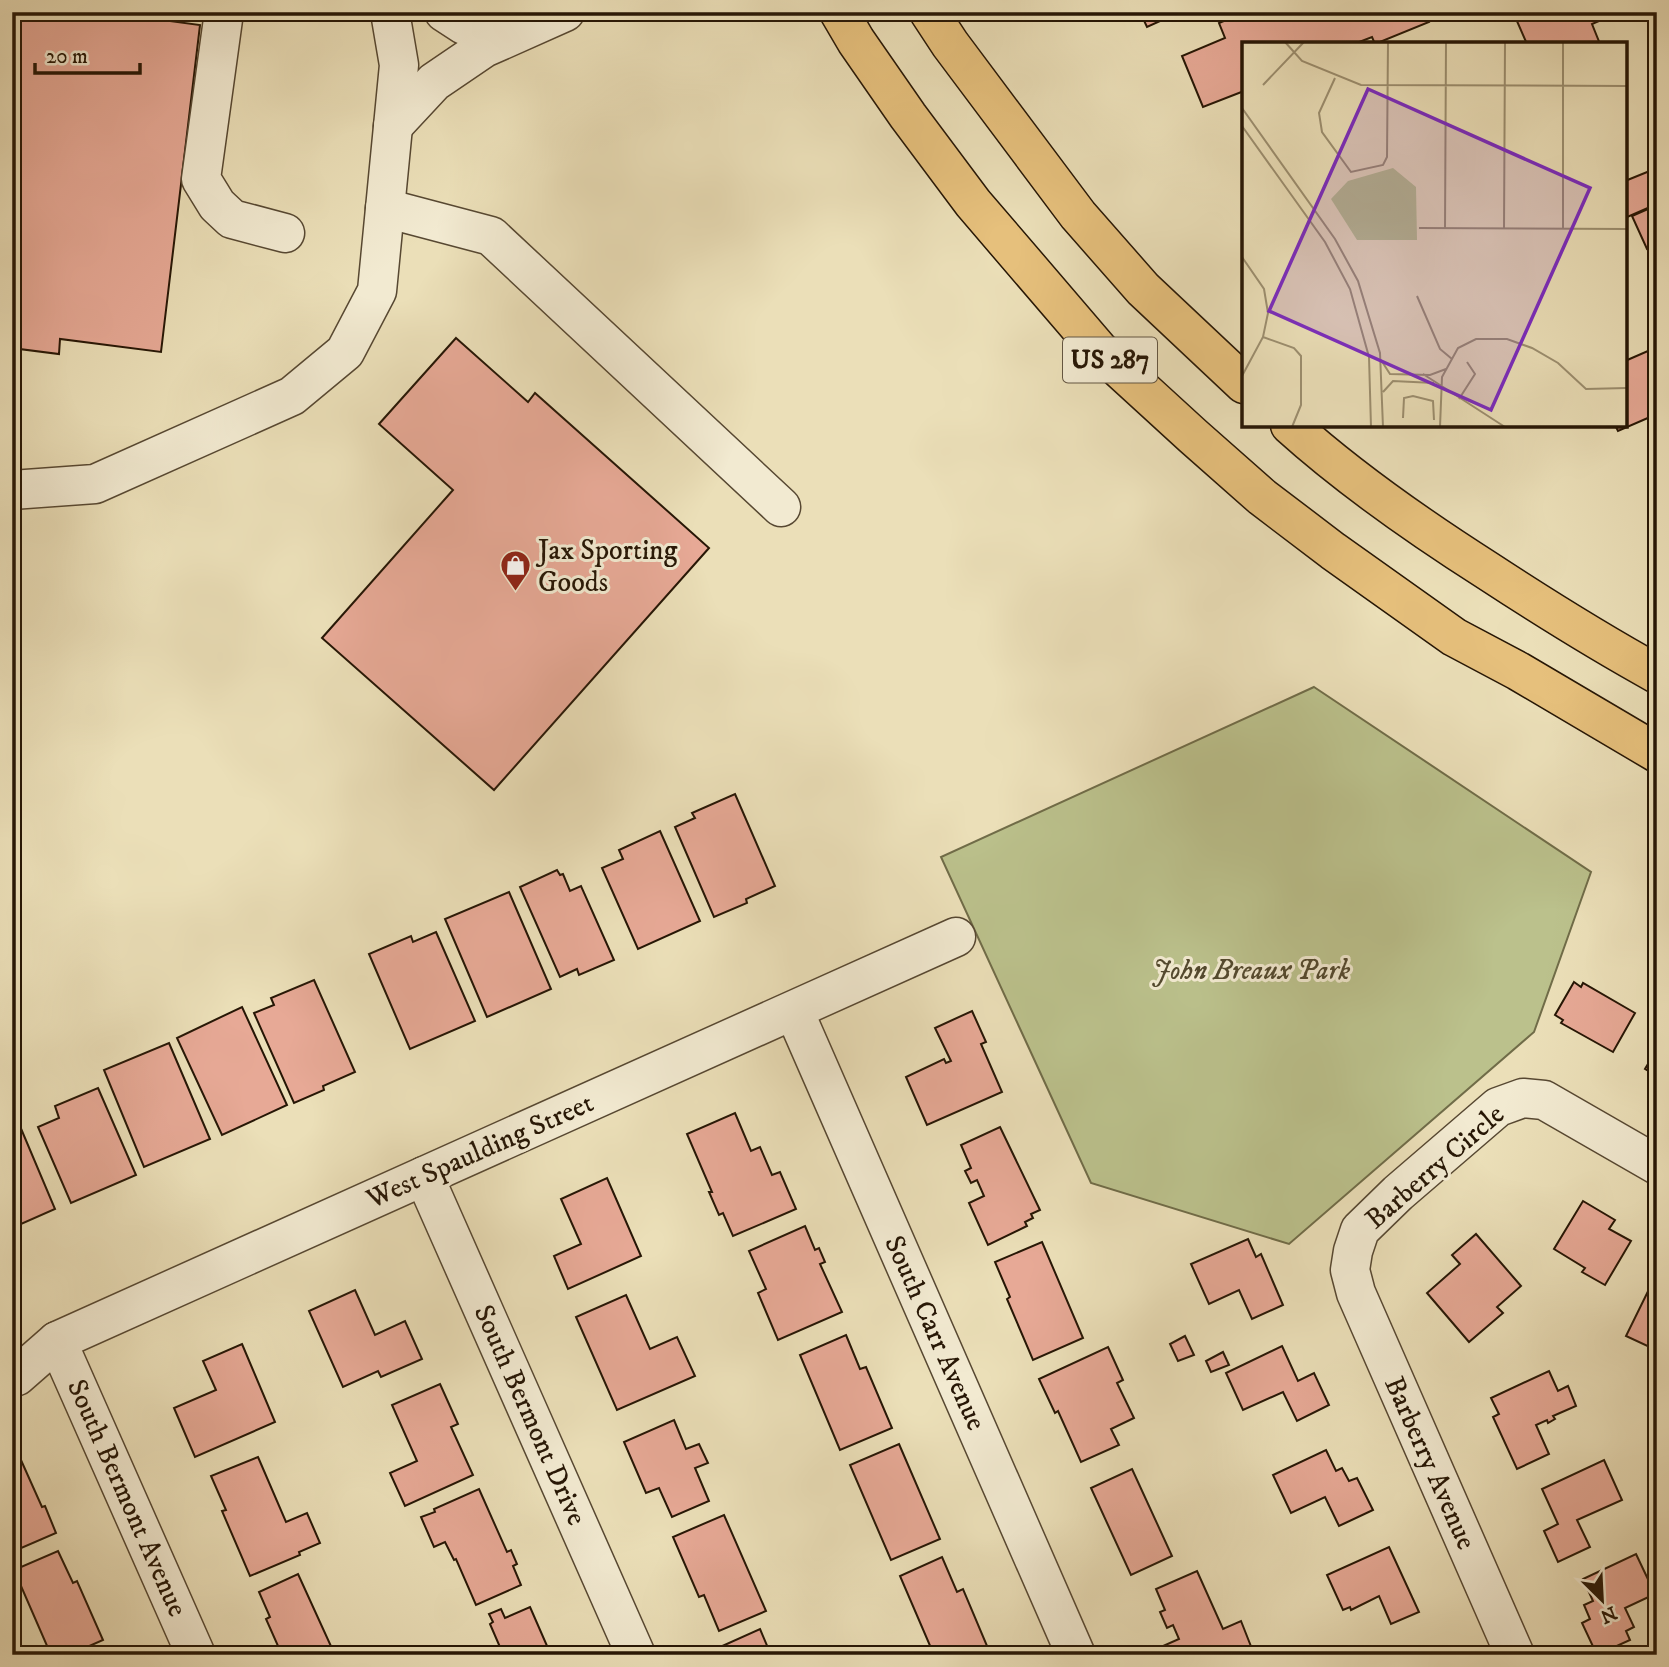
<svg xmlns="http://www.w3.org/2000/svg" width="1669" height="1667" viewBox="0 0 1669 1667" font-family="'IM FELL DW Pica',serif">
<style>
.green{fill:#bbc18c;stroke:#706c48;stroke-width:2}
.building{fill:#e7a996;stroke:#261605;stroke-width:2}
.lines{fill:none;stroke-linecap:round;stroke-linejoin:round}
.minor-casing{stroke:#574832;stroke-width:41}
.major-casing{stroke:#261605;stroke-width:41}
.minor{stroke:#f2ead1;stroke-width:38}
.major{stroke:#e6c07c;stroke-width:38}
.labels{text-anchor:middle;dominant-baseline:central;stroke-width:6;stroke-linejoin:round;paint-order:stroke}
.shield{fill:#f2ead1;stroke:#635642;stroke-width:2}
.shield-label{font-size:26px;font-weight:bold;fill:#261605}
.poi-label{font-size:28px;fill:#261605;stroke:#f2ead1;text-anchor:start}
.park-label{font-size:28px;font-style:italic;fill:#53492e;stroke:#f2ead1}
.street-label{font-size:28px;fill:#261605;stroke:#f2ead1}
.inset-road{fill:none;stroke:#9c8f70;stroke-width:2}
.view{fill:#7b2cbf;fill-opacity:0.15;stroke:#7b2cbf;stroke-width:3.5}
.inset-edge{fill:none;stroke:#261605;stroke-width:3.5}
</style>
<rect width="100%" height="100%" fill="#ebdfb8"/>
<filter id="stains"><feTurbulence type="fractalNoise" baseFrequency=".00286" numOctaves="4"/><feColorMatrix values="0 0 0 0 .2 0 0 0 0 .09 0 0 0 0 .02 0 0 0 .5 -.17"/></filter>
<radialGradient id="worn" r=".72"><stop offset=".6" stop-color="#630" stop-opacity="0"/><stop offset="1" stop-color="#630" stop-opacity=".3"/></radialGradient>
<path class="green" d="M1314 687 1591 872 1534 1032 1289 1244 1091 1183 941 857Z"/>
<g class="building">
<path d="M12 12H133L132 16 200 25 161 352 60 339 59 354 12 348Z"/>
<path d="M1140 12H1180L1147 27Z"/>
<path d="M1245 12H1425L1429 22 1375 44 1372 37 1354 44H1244V91L1203 107 1182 56 1225 38 1219 23Z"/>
<path d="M1513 12H1603L1606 18 1592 24 1600 44H1527Z"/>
<path d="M1657 168V204L1625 218V181Z"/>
<path d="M1657 205V245L1647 249 1632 216Z"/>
<path d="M456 338 528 402 535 393 709 548 494 790 322 638 453 490 379 424Z"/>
<path d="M1657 347V414L1618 431 1615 425H1625V361Z"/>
<path d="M735 794 775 886 746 899 747 903 714 917 675 827 695 818 692 813Z"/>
<path d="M660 831 700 921 638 949 602 868 623 859 619 850Z"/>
<path d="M557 870 560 875 563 874 570 891 581 886 614 960 579 975 577 969 560 977 520 887Z"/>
<path d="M509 892 551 989 487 1017 445 919Z"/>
<path d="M436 932 475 1021 410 1049 369 954 411 936 413 942Z"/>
<path d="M314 980 355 1072 323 1086 324 1090 294 1103 254 1013 274 1005 271 998Z"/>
<path d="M1574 982 1581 987 1583 983 1635 1013 1613 1052 1561 1023 1563 1020 1555 1015Z"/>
<path d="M242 1007 287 1105 222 1135 177 1038Z"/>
<path d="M972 1011 986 1042 981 1044 1002 1092 927 1125 906 1077 944 1059 946 1063 951 1061 935 1028Z"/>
<path d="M169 1043 210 1139 144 1167 104 1070Z"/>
<path d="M1657 1049V1076L1645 1069Z"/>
<path d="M98 1088 136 1175 71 1203 38 1127 59 1118 55 1106Z"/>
<path d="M14 1112 55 1209 12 1228V1113Z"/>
<path d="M735 1113 751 1151 760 1147 772 1175 780 1172 796 1209 733 1236 723 1213 719 1215 709 1192H712L687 1134Z"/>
<path d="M1000 1127 1040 1210 1031 1214 1033 1218 1025 1222 1027 1226 988 1245 969 1203 984 1196 977 1180 971 1183 965 1171 971 1168 961 1145Z"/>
<path d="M607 1178 641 1256 568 1289 554 1256 581 1244 561 1199Z"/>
<path d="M1583 1201 1615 1220 1609 1229 1631 1241 1605 1285 1582 1272 1585 1268 1554 1249Z"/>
<path d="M805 1226 815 1250 819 1248 825 1262 820 1264 842 1312 778 1340 758 1293 766 1289 749 1251Z"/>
<path d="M1476 1234 1521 1286 1497 1307 1503 1313 1469 1342 1427 1293 1460 1264 1452 1255Z"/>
<path d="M1248 1239 1256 1257 1261 1254 1283 1305 1252 1319 1239 1290 1209 1304 1191 1264Z"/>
<path d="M1042 1242 1083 1338 1033 1360 1007 1299 1010 1297 995 1262Z"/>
<path d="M1657 1273V1348L1656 1350 1626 1336Z"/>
<path d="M355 1290 375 1335 405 1321 422 1359 381 1377 378 1371 343 1387 309 1311Z"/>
<path d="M626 1295 650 1349 677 1337 695 1376 617 1410 576 1317Z"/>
<path d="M846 1335 860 1369 866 1367 892 1428 840 1450 800 1355Z"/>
<path d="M1185 1336 1194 1355 1178 1361 1170 1344Z"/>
<path d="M242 1344 275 1422 195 1457 174 1408 216 1390 203 1361Z"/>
<path d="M1282 1346 1298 1381 1314 1373 1329 1405 1297 1421 1283 1392 1243 1410 1226 1373Z"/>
<path d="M1108 1347 1123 1380 1117 1383 1134 1418 1111 1429 1119 1445 1081 1462 1058 1411 1055 1413 1039 1379Z"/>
<path d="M1223 1352 1229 1365 1211 1372 1206 1361Z"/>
<path d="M1549 1371 1558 1391 1568 1386 1576 1406 1553 1416 1555 1419 1548 1423 1547 1420 1536 1425 1549 1454 1517 1469 1493 1417 1499 1414 1491 1398Z"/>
<path d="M440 1384 458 1424 451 1427 473 1475 405 1506 390 1473 417 1461 392 1405Z"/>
<path d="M674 1420 686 1449 699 1444 708 1463 695 1468 709 1501 672 1517 659 1488 646 1493 624 1442Z"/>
<path d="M12 1440 42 1507 45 1506 56 1533 12 1552Z"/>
<path d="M899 1444 940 1539 891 1560 850 1465Z"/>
<path d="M1326 1450 1336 1471 1342 1468 1349 1481 1357 1478 1373 1510 1339 1526 1325 1497 1291 1513 1273 1475Z"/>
<path d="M258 1457 286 1522 307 1513 320 1543 299 1552 300 1555 250 1576 222 1511 226 1510 211 1476Z"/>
<path d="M1604 1460 1622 1500 1577 1520 1590 1547 1558 1562 1544 1531 1558 1524 1542 1489Z"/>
<path d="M1132 1469 1172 1556 1131 1575 1091 1488Z"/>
<path d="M479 1489 507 1552 511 1550 517 1564 513 1566 521 1585 476 1605 456 1559 454 1560 445 1542 434 1547 421 1517 435 1512 434 1509Z"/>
<path d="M724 1515 766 1611 719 1631 704 1595 699 1597 673 1537Z"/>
<path d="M1389 1547 1419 1612 1391 1624 1379 1596 1351 1610 1350 1607 1343 1610 1327 1575Z"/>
<path d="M58 1551 73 1583 77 1581 103 1640 69 1655H51L14 1570Z"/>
<path d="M1636 1554 1655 1594 1625 1608 1634 1627 1626 1631 1630 1640 1597 1655 1582 1623 1590 1619 1584 1605 1593 1601 1583 1579Z"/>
<path d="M942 1557 957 1592 963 1589 990 1653 986 1655H934L900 1576Z"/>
<path d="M1197 1571 1223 1629 1241 1621 1252 1649 1239 1655H1167L1163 1646 1179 1639 1173 1625 1167 1628 1160 1612 1165 1610 1156 1589Z"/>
<path d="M298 1574 335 1655H282L266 1619 270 1617 259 1592Z"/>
<path d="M530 1607 551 1655H502L503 1654 490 1624 493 1622 489 1614 501 1609 505 1618Z"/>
<path d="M760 1629 771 1655H724L720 1647Z"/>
</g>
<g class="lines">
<defs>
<g id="minor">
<path d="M224 12 201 179 217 205 232 219 285 233"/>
<path d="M444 12 464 25 522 30"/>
<path d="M393 126 434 82 484 48 565 12"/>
<path d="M385 208 491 236 781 507"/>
<path d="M12 490 95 484 292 396 345 352 377 291 399 65 390 12"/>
<path d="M794 1011 1076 1655"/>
<path d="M424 1176 636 1655"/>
<path d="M57 1341 196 1655"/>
<path d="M12 1378 17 1376 57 1341 956 937"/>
<path d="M1515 1655 1356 1293 1350 1270 1353 1251 1360 1230 1398 1193 1498 1107 1523 1098 1544 1100 1657 1165"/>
</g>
<g id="major">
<path d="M839 12 856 41 908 116 973 203 1099 350 1193 436 1262 497 1333 551 1454 637 1518 671 1657 753"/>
<path d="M929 12 950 44 1078 215 1143 289 1244 384"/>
<path d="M1290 425C1351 480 1419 527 1488 571 1543 607 1599 642 1657 674"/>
</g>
</defs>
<use href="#minor" class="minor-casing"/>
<use href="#major" class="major-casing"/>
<use href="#minor" class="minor"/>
<use href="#major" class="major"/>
</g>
<defs>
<symbol id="shop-pin" viewBox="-11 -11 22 30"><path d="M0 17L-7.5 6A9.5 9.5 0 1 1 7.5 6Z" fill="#8f2418" stroke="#f2ead1"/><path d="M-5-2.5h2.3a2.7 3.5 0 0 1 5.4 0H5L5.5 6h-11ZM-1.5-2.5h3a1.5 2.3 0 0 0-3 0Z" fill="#fff"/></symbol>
</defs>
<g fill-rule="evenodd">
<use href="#shop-pin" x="498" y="548" width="35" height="47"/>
</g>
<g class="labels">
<rect class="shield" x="1063" y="337.5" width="94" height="45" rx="5"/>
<g class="shield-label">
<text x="1110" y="360">US 287</text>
</g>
<g class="poi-label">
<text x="538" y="550">Jax Sporting<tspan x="538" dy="32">Goods</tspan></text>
</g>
<g class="park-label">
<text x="1251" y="970">John Breaux Park</text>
</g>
<g class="street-label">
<text transform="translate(480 1151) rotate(-24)">West Spaulding Street</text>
<text transform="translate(1435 1167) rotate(-41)">Barberry Circle</text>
<text transform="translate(935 1333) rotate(66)">South Carr Avenue</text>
<text transform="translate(530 1415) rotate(66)">South Bermont Drive</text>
<text transform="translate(1430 1463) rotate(66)">Barberry Avenue</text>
<text transform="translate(127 1498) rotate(66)">South Bermont Avenue</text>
</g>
</g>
<g transform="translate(1242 42)">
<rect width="385" height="385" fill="#ebdfb8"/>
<path d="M151 126 174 145 175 198H115L89 157 106 139Z" fill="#bbc18c"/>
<path class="inset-road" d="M43 0 60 19 119 43 385 44M93 36 77 71 80 90 109 130 141 123 145 115 146 0M21 43 62 0M0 66 93 197 116 239 138 311 141 385M0 84 83 200 108 247 127 315 129 385M177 186 385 187M203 186 204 0M262 186 263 0M321 186V0M0 215 22 247 26 271 21 295 0 334M175 254 198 307 210 317M21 295 52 306 59 314V363L50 385M139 318 148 332 188 333 204 327M181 332 263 385M141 350 151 339 192 341M217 357 233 332 225 320M161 376 162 356 171 354 191 359 192 378M198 385 200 335 216 306 234 297H265L290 306 316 321 344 347 385 346"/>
<path class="view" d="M126 47 348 146 249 368 27 269Z"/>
<rect width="385" height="385" class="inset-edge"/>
</g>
<rect width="1669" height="1667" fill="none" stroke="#ebdfb8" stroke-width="42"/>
<rect x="14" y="14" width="1641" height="1639" fill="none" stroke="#261605" stroke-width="3.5"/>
<rect x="21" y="21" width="1627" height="1625" fill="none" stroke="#261605" stroke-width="2"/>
<g transform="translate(1602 1600) rotate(156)" stroke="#f2ead1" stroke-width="5" paint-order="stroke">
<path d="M0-5L12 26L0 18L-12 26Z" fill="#261605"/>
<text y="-10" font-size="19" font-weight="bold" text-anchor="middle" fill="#261605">N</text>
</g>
<path d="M35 63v10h105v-10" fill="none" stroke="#261605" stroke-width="3.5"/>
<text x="46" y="63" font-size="21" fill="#261605" stroke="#f2ead1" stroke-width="5" paint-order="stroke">20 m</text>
<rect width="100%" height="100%" filter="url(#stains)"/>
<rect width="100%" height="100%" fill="url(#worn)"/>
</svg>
